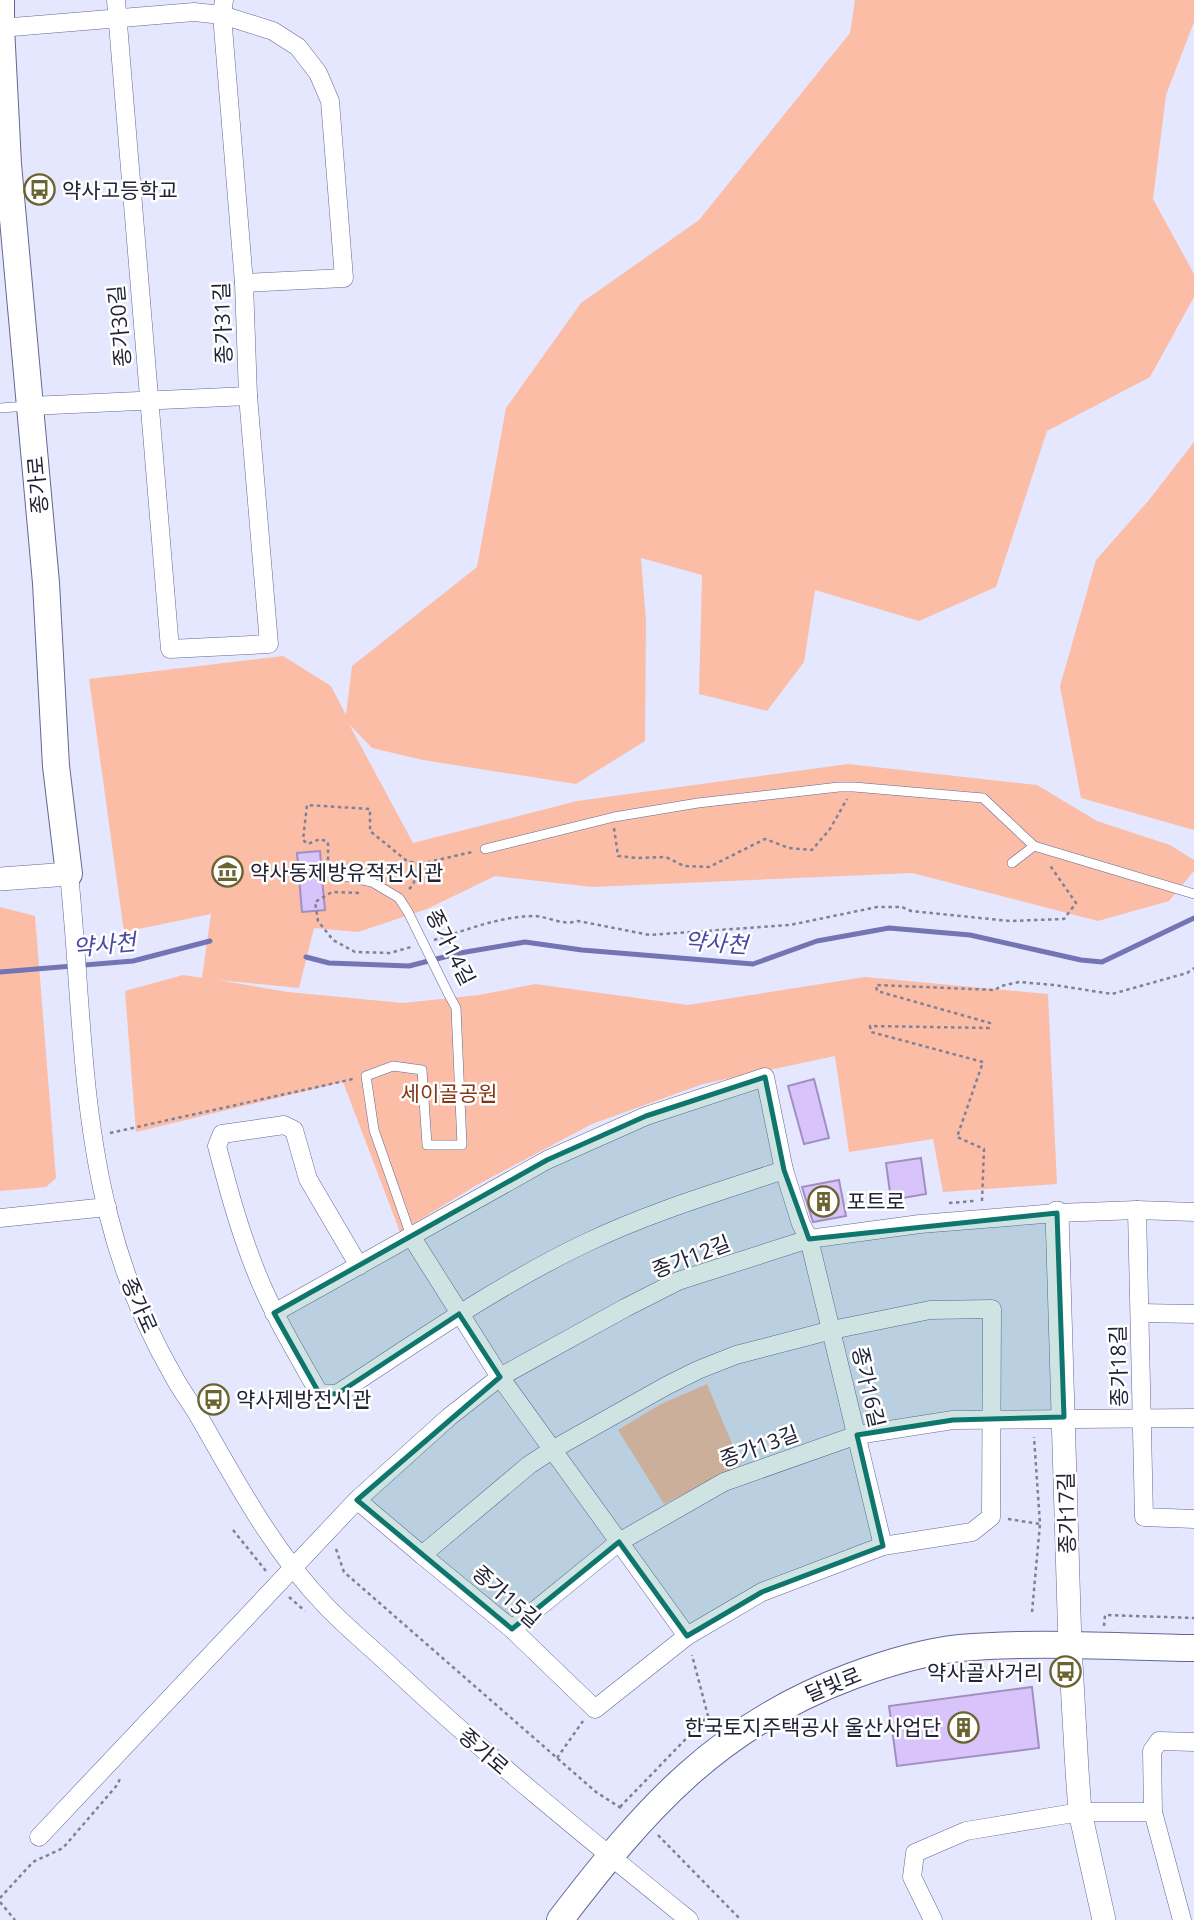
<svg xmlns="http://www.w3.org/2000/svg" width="1194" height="1920" viewBox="0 0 1194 1920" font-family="'Open Sans','Noto Sans KR',sans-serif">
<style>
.green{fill:#fbbda6}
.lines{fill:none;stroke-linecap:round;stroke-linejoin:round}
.stream{stroke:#7274b3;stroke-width:5}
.building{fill:#d8c4fa;stroke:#a28fc2;stroke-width:2}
.service-casing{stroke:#646697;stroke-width:10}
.minor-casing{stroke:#646697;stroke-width:19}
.tertiary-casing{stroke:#646697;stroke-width:24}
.secondary-casing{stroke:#646697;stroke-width:28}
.path{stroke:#7f8196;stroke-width:2.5;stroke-dasharray:3.5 3.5;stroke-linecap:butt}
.service{stroke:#fff;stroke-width:9}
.minor{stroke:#fff;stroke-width:18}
.tertiary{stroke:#fff;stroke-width:23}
.secondary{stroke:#fff;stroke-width:26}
.service-bridge-casing{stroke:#646697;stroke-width:10;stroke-linecap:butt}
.service-bridge{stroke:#fff;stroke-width:9}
.marked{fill:#0f766e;fill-opacity:0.2;stroke:#0f766e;stroke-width:5;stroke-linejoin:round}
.labels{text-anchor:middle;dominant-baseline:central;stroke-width:5;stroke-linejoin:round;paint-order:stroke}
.poi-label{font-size:21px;fill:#222337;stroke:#fff;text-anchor:start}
.street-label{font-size:21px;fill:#222337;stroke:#fff}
.park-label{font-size:21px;fill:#853512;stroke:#fff}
.water-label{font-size:23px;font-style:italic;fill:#4c46a6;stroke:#fff}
</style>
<rect width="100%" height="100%" fill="#e5e7fe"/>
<g class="green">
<path d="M855 0H1194V22L1166 95 1153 199 1194 274V297L1150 377 1047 431 996 587 919 621 815 590 804 662 767 711 699 694 702 575 641 558 646 620 645 741 576 784 423 760 372 748 349 724 413 843 577 801 848 764 1037 785 1097 821 1170 845 1194 860V871L1169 901 1098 921 912 873 592 887 495 876 427 909 358 932 314 928 299 988 218 980 288 992 403 1003 479 995 535 984 688 1005 865 977 1048 994 1057 1184 943 1192 933 1139 849 1152 835 1056 703 1084 592 1124 475 1186 400 1232 343 1082 136 1132 125 991 183 975 202 978 211 914 124 932 89 679 283 656 331 686 346 715 352 666 477 567 506 408 581 303 699 220 850 33Z"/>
<path d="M1194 442V830L1081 798 1060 686 1096 560 1149 500Z"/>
<path d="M0 907 35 916 56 1178 46 1187 0 1191Z"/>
<path d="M707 1384 741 1465 664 1504 618 1430 661 1404Z"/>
</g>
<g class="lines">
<g class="stream">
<path d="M306 957 329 963 409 966 460 953 525 942 582 950 753 964 817 941 889 928 970 935 1081 960 1102 962 1194 918"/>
<path d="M0 972 133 961 210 941"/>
</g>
</g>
<g class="building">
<path d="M320 851 321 864 316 867 315 872 322 878 325 910 302 912 297 853Z"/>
<path d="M814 1079 829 1138 804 1144 788 1086Z"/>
<path d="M921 1158 926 1194 891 1200 886 1163Z"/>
<path d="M839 1180 846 1216 813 1222 802 1187Z"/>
<path d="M1032 1687 1039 1748 897 1766 889 1706Z"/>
</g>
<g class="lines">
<defs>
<g id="service">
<path d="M0 408 28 406"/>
<path d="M485 849 614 817 698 803 839 787H854L983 798 1034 846 1194 894"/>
<path d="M1012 863 1034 846"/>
<path d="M322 871 372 882 399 898 408 912"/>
<path d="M411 1236 374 1130 366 1076 393 1066 422 1070 427 1145H462L456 1008 448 993"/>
</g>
<g id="minor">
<path d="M116 0 170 649 269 644 248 396 244 283 222 15 224 0"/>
<path d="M0 28 194 12 222 15 273 31 298 47 318 73 330 101 344 278 244 283"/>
<path d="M30 406 248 396"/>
<path d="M69 874C81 989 80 1105 109 1217 123 1273 145 1327 174 1377 181 1390 190 1402 198 1415 236 1481 272 1550 326 1606 348 1629 373 1649 396 1671 490 1759 589 1839 689 1920"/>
<path d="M784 1170 801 1224 809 1239 883 1546"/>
<path d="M1137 1210 1144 1517 1194 1519"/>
<path d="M0 1218 107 1207"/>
<path d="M411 1236 500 1377 687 1636"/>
<path d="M992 1309 991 1517 972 1532 883 1546 762 1592 687 1636 595 1709 512 1629 422 1555 529 1465 552 1450 666 1386 698 1370 736 1355 832 1330 930 1310Z"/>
<path d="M274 1313 547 1160 646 1116 765 1077 784 1170C718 1192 651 1212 588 1242 499 1284 419 1341 337 1394L319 1393C296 1352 272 1313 255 1269 239 1229 228 1188 217 1146L222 1134 284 1125 294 1130 308 1179 359 1266"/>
<path d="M1140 1313 1194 1314"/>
<path d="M357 1500 422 1555"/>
<path d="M512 1629 619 1542 724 1482 857 1435 953 1420 1194 1418"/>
<path d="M39 1837 357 1500 449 1417 500 1377 625 1308 678 1281 809 1239 920 1224 1057 1213 1137 1210 1194 1212"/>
<path d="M933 1920 912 1877 915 1853 966 1831 1080 1812H1153"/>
<path d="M1182 1920 1153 1812 1152 1751 1159 1741 1194 1742"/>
</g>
<g id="tertiary">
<path d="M0 879 69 874"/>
<path d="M1057 1213 1070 1646 1077 1770 1080 1812 1104 1920"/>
</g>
<g id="secondary">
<path d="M1 0V27L8 164 46 583 56 766 69 874"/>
<path d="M560 1920C645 1809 717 1726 852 1676 887 1663 923 1652 960 1648 1038 1641 1117 1647 1194 1648"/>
</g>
</defs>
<use href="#service" class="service-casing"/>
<use href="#minor" class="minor-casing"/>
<use href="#tertiary" class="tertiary-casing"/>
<use href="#secondary" class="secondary-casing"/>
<g class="path">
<path d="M614 828 618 856 637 858 666 857 684 866 709 867 765 839 789 848 812 850 830 829 847 799"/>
<path d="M328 860V842L320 839 308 844 303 840 307 805 370 809V831L407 861 420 864"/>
<path d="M409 889 413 885 420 864 472 852"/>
<path d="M359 893 332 892 315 902 318 921 333 940 355 952 390 953 411 947"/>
<path d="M434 940C467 930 500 916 535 916 550 917 563 926 578 921L650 935 790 925 877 907H902L911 911 1010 921 1064 919 1076 903 1049 864"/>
<path d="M110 1133 353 1079"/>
<path d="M982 1201 984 1149 957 1137 983 1062 871 1032 870 1026 989 1028 990 1023 877 991 876 985 995 990 1001 986 1019 982 1054 985 1112 994 1187 973 1194 968"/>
<path d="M949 1203 974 1201"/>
<path d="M1008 1519 1040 1524 1034 1437"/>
<path d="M233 1530 266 1571"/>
<path d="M336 1549 344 1572 596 1792 624 1810"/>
<path d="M289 1597 305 1611"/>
<path d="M1032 1612 1040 1524"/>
<path d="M1104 1626 1105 1615 1194 1618"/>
<path d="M557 1758 583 1721"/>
<path d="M620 1807 708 1716 692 1655"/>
<path d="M658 1835 741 1920"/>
<path d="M0 1898 33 1862 63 1848 118 1784 120 1778"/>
<path d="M0 1902 15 1920"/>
</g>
<use href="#service" class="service"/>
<use href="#minor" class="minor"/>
<use href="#tertiary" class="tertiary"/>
<use href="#secondary" class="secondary"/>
<defs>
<path id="service-bridge" d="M408 912 448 993"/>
</defs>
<use href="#service-bridge" class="service-bridge-casing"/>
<use href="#service-bridge" class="service-bridge"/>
</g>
<path class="marked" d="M765 1077 784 1170 809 1239 1057 1213 1064 1417 953 1420 857 1435 883 1546 762 1592 687 1636 619 1542 512 1629 357 1500 500 1377 459 1314 337 1394 319 1393 274 1313 547 1160 646 1116Z"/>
<defs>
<symbol id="bus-ring" viewBox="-11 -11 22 22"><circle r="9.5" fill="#fff" stroke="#6b6430" stroke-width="1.5"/><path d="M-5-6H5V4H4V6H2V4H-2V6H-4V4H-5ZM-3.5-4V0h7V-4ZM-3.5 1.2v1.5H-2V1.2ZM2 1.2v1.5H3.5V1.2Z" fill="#6b6430"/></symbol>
<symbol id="museum-ring" viewBox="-11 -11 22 22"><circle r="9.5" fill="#fff" stroke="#6b6430" stroke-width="1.5"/><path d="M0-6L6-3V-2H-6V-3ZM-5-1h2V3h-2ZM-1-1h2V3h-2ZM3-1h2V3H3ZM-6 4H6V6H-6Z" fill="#6b6430"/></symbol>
<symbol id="building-ring" viewBox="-11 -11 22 22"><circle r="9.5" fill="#fff" stroke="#6b6430" stroke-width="1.5"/><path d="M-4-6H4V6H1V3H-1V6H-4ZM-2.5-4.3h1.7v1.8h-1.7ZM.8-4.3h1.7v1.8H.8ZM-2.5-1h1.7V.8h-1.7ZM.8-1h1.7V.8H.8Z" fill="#6b6430"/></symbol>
</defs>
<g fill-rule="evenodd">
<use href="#bus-ring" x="22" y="172" width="35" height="35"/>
<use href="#museum-ring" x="210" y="854" width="35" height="35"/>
<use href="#building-ring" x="806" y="1184" width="35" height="35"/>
<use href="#bus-ring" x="196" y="1382" width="35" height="35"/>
<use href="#bus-ring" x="1048" y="1654" width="35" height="35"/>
<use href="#building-ring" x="946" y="1710" width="35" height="35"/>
</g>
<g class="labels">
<g class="poi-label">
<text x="62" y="190">약사고등학교</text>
<text x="250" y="872">약사동제방유적전시관</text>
<text x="847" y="1201">포트로</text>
<text x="236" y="1399">약사제방전시관</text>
<text x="1043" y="1672" text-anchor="end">약사골사거리</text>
<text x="941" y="1727" text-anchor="end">한국토지주택공사 울산사업단</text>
</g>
<g class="street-label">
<text transform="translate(222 323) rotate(-92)">종가31길</text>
<text transform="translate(119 326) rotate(-95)">종가30길</text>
<text transform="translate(37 485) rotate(-95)">종가로</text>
<text transform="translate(451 947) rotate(63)">종가14길</text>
<text transform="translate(691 1256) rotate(-21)">종가12길</text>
<text transform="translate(140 1305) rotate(66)">종가로</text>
<text transform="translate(1118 1366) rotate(-91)">종가18길</text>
<text transform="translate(869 1387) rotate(77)">종가16길</text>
<text transform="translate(759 1446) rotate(-20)">종가13길</text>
<text transform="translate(1066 1513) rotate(-91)">종가17길</text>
<text transform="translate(507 1596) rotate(41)">종가15길</text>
<text transform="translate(833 1684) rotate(-22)">달빛로</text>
<text transform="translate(484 1751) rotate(41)">종가로</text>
</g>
<g class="park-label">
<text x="449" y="1093">세이골공원</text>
</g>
<g class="water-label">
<text transform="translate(716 942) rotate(4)">약사천</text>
<text transform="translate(104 944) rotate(-6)">약사천</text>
</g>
</g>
</svg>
